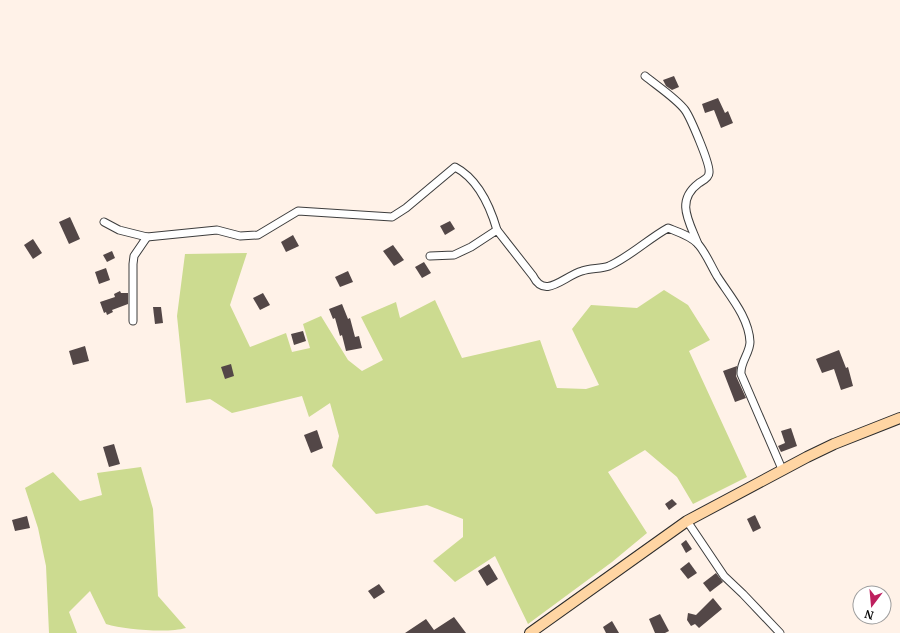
<svg xmlns="http://www.w3.org/2000/svg" width="900" height="633" viewBox="0 0 900 633" font-family="Merriweather,serif">
<style>
.forest{fill:#ccdb90}
.building{fill:#534747}
.lines{fill:none;stroke-linecap:round;stroke-linejoin:round}
.street-casing{stroke:#3d3d3d;stroke-width:9}
.secondary-casing{stroke:#2c2c2c;stroke-width:12}
.street{stroke:#fff;stroke-width:7}
.secondary{stroke:#ffd5a3;stroke-width:10}
</style>
<rect width="100%" height="100%" fill="#fff2e8"/>
<g class="forest">
<path d="M247 253 230 305 250 347 286 333 292 352 310 348 303 324 321 316 348 360 362 371 383 360 361 317 396 302 400 318 435 300 462 358 540 340 557 388 586 389 599 385 572 329 591 305 637 308 664 290 688 305 710 340 689 351 747 477 693 504 677 477 645 450 608 472 647 533 612 562 528 624 495 556 455 582 433 561 463 537V519L427 505 376 514 332 466 339 436 330 403 309 417 302 396 232 413 210 399 186 403 177 316 185 254Z"/>
<path d="M141 467 153 509 158 596 186 628C169 633 126 630 106 624L90 591 69 612 77 633H49L46 566 38 528 25 488 53 472 80 501 102 495 97 473Z"/>
</g>
<g class="building">
<path d="M674 76 679 87 672 90 666 86 663 80Z"/>
<path d="M718 98 725 113 728 111 733 123 721 128 714 110 705 113 702 104Z"/>
<path d="M70 217 80 239 69 244 59 222Z"/>
<path d="M450 221 455 229 445 235 440 226Z"/>
<path d="M293 235 299 246 286 252 281 242Z"/>
<path d="M33 239 42 253 33 259 24 245Z"/>
<path d="M393 245 404 260 394 266 383 251Z"/>
<path d="M112 251 115 258 107 262 103 255Z"/>
<path d="M424 262 431 273 422 278 415 267Z"/>
<path d="M106 268 110 280 99 284 95 272Z"/>
<path d="M348 271 353 282 340 287 335 277Z"/>
<path d="M120 291 121 293H128V304L112 310 113 312 107 315 106 312 104 313 100 302 115 297 114 294Z"/>
<path d="M263 293 270 305 260 310 253 298Z"/>
<path d="M342 304 348 319 350 318 355 337 359 336 362 348 346 351 342 335 340 336 335 318 333 319 329 309Z"/>
<path d="M153 307H161L163 323 155 324Z"/>
<path d="M303 331 306 341 294 345 291 334Z"/>
<path d="M85 346 89 361 73 365 69 351Z"/>
<path d="M839 350 846 368 848 367 853 386 841 390 834 369 822 373 816 359Z"/>
<path d="M231 364 234 376 225 379 221 367Z"/>
<path d="M737 366 736 376 746 398 735 402 723 371Z"/>
<path d="M791 428 797 446 781 452 778 446 785 443 781 431Z"/>
<path d="M317 430 323 448 311 453 304 435Z"/>
<path d="M114 444 120 464 109 467 103 447Z"/>
<path d="M672 499 677 504 669 510 665 504Z"/>
<path d="M755 515 761 528 753 532 747 519Z"/>
<path d="M27 516 30 528 15 531 12 520Z"/>
<path d="M686 540 692 549 686 553 681 544Z"/>
<path d="M689 562 697 573 688 579 680 569Z"/>
<path d="M489 564 498 579 487 586 478 571Z"/>
<path d="M716 573 723 582 710 592 703 583Z"/>
<path d="M379 584 385 592 374 599 368 591Z"/>
<path d="M713 598 722 609 699 628 695 624 691 626 687 620 688 613 696 615Z"/>
<path d="M660 614 669 631 665 633H655L649 619Z"/>
<path d="M454 617 466 633H405L426 619 434 630Z"/>
<path d="M612 621 619 633H606L603 627Z"/>
</g>
<g class="lines">
<defs>
<g id="street">
<path d="M645 76C656 85 677 99 685 110 690 117 711 165 709 173 709 178 702 181 699 183 675 201 689 221 698 244"/>
<path d="M104 222 119 230 147 237 217 230 240 236 258 235 298 211 392 217 406 208 455 167C478 179 490 206 497 230"/>
<path d="M430 256 454 255 471 247 497 230 533 276C545 300 564 276 582 271 590 268 601 269 609 266 631 256 648 239 668 228 678 232 691 236 698 244 706 253 711 266 717 276 729 295 749 317 750 342 750 353 740 362 741 374L782 469"/>
<path d="M133 321V264L134 256 147 237"/>
<path d="M687 521 724 576 743 594 780 633"/>
</g>
<path id="secondary" d="M530 633 687 521 807 457 834 444 900 418"/>
</defs>
<use href="#street" class="street-casing"/>
<use href="#secondary" class="secondary-casing"/>
<use href="#street" class="street"/>
<use href="#secondary" class="secondary"/>
</g>
<g transform="translate(872 605) rotate(196)"><circle r="19" fill="#ffffff" stroke="#9d9d9d"/>
<path d="M0-3L7 15L0 10L-7 15Z" fill="#be1f5e"/>
<text y="-6" font-size="11" font-weight="bold" text-anchor="middle" fill="#0a0a0a">N</text>
</g>
</svg>
